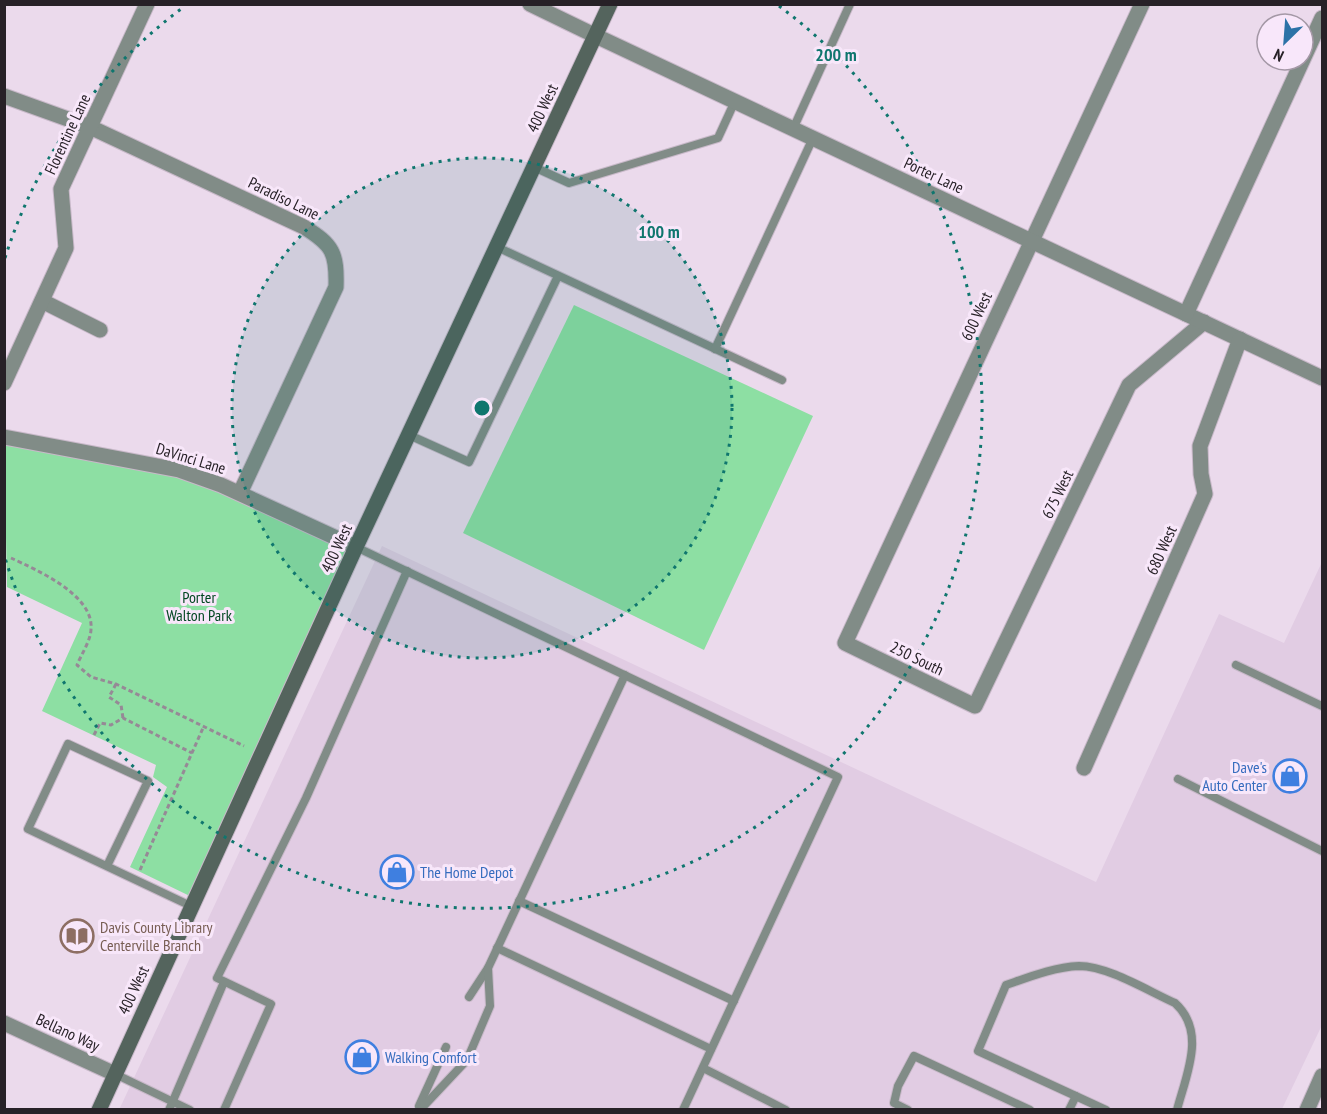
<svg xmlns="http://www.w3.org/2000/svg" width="1327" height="1114" viewBox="0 0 1327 1114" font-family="'PT Sans Narrow',sans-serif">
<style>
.built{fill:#e1cce3}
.park{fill:#8ddfa3}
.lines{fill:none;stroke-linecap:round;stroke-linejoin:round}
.service-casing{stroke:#c8b9c9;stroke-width:10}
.minor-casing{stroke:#c8b9c9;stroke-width:17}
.tertiary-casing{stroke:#c8b9c9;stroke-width:17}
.secondary-casing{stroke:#c8b9c9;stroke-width:17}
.path{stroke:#968996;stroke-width:3;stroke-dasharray:4.5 3;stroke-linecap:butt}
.service{stroke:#818c87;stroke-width:8}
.minor{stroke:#818c87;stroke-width:15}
.tertiary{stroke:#818c87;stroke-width:15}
.secondary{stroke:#54645d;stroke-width:15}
.ring{fill:none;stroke:#0f766e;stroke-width:3;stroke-dasharray:3 6}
.labels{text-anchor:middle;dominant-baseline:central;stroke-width:6;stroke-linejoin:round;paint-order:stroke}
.street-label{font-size:16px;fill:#272127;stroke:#f8e7fa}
.park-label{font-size:16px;fill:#024721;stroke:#f8e7fa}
.shop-label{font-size:16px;fill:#366cbe;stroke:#f8e7fa;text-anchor:start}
.education-label{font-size:16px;fill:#785e54;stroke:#f8e7fa;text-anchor:start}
.centre{fill:#0f766e;stroke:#f8e7fa;stroke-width:3}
.ring-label{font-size:18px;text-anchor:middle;font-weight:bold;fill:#0f766e;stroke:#f8e7fa;stroke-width:6;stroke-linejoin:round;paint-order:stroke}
</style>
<rect width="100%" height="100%" fill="#ebdaec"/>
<path class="built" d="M382 546 1096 882 1219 614 1284 643 1322 562V1025L1282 1109 119 1110Z"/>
<g class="park">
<path d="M574 305 813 416 704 650 463 533Z"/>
<path d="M4 437 158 465 356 547 196 899 130 867 167 787 153 777 156 765 42 711 82 623 7 587Z"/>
</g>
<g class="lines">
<defs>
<g id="service">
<path d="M793 129 850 4"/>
<path d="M534 167 569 183 718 138 735 101"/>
<path d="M497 247 782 380"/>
<path d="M715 349 813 138"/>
<path d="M409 435 469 462 558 276"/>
<path d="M356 547 838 777 683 1110"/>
<path d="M1236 665 1322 706"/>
<path d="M1178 779 1322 851"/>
<path d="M107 866 148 781 68 744 28 829 193 907"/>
<path d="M519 901 734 1001"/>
<path d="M497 948 711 1049"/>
<path d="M469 997 488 968"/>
<path d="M703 1068 786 1110"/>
<path d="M115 1074 190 1110"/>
<path d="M419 1106 446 1047"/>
<path d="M169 1110 224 982"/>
<path d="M224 1110 271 1004 217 978 306 798 407 571"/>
<path d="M420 1110 467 1060 490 1006 488 968 625 675"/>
<path d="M908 1110 894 1103 898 1086 914 1056 1030 1110"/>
<path d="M1069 1110 1076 1096"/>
<path d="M1106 1110 978 1051 1006 985C1029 977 1054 967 1079 966 1108 966 1148 991 1175 1003 1207 1032 1186 1075 1177 1110"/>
</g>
<g id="minor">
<path d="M1142 4 845 643 975 706 1129 385 1204 322"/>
<path d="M596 36 1322 378"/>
<path d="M4 96 90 127 304 227C333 245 337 253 336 287L240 493"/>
<path d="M42 301 100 330"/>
<path d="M1186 314 1322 18"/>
<path d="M4 383 66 248 61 189 147 4"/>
<path d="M4 437 179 470 221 485 356 547"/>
<path d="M1084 768 1205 494 1201 474 1200 446 1240 339"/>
<path d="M4 1023 115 1074"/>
</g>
<g id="tertiary">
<path d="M530 4 596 36"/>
<path d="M1307 1110 1322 1076"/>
</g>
<path id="secondary" d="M99 1110 356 547 610 4"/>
</defs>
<use href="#service" class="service-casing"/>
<use href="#minor" class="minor-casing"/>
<use href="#tertiary" class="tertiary-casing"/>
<use href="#secondary" class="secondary-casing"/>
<g class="path">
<path d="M11 558C37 570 94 595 91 629 91 640 81 655 77 665L91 677 116 684 244 746"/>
<path d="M116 684 109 697 121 705 123 718"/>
<path d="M94 735 100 723 111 725 123 718 192 753"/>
<path d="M140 870 203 728"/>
</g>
<use href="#service" class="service"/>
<use href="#minor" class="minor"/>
<use href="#tertiary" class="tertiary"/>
<use href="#secondary" class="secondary"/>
</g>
<circle cx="482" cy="408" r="250" fill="#0f766e" fill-opacity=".12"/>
<g class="ring">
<circle cx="482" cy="408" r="250"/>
<path d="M5 258A500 500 0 0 1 185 6M779 6A500 500 0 1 1 5 558"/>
</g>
<defs>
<symbol id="shop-ring" viewBox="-11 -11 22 22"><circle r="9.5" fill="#f8e7fa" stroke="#3f7fe0" stroke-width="1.5"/><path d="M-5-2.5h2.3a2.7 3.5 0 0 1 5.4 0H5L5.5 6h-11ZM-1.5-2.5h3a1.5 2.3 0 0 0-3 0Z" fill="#3f7fe0"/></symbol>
<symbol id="library-ring" viewBox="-11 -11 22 22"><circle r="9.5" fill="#f8e7fa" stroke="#8d6e63" stroke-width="1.5"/><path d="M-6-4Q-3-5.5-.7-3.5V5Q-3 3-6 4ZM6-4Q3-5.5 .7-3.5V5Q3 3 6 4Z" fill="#8d6e63"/></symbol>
</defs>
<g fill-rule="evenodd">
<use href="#shop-ring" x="1271" y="757" width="38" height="38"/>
<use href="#shop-ring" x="378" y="853" width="38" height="38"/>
<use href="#library-ring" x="58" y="917" width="38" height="38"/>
<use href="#shop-ring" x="343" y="1038" width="38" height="38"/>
</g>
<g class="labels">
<g class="street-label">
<text transform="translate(542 108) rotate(-65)">400 West</text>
<text transform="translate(67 134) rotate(-65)">Florentine Lane</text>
<text transform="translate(934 175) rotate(25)">Porter Lane</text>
<text transform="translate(284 198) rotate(26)">Paradiso Lane</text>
<text transform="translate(976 316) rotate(-65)">600 West</text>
<text transform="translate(191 458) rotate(17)">DaVinci Lane</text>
<text transform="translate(1057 494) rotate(-64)">675 West</text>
<text transform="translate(336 548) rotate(-65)">400 West</text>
<text transform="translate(1161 550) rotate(-66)">680 West</text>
<text transform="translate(917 658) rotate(26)">250 South</text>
<text transform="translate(133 990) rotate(-65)">400 West</text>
<text transform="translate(68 1032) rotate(25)">Bellano Way</text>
</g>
<g class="park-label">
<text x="199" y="597">Porter<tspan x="199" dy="18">Walton Park</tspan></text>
</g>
<g class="shop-label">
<text x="1267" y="767" text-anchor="end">Dave's<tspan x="1267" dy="18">Auto Center</tspan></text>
<text x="420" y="872">The Home Depot</text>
<text x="385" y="1057">Walking Comfort</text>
</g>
<g class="education-label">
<text x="100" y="927">Davis County Library<tspan x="100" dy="18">Centerville Branch</tspan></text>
</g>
</g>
<circle cx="482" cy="408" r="9" class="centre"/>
<g class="ring-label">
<text x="836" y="61">200 m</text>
<text x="659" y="238">100 m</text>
</g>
<rect width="1327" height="1114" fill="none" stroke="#272127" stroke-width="12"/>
<g transform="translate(1285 42) rotate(205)"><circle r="28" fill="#f8e7fa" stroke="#a498a6" stroke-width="1.5"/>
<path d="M0-4.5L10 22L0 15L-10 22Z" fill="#2c72a7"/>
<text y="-9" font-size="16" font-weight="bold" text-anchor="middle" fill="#272127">N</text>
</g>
</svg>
